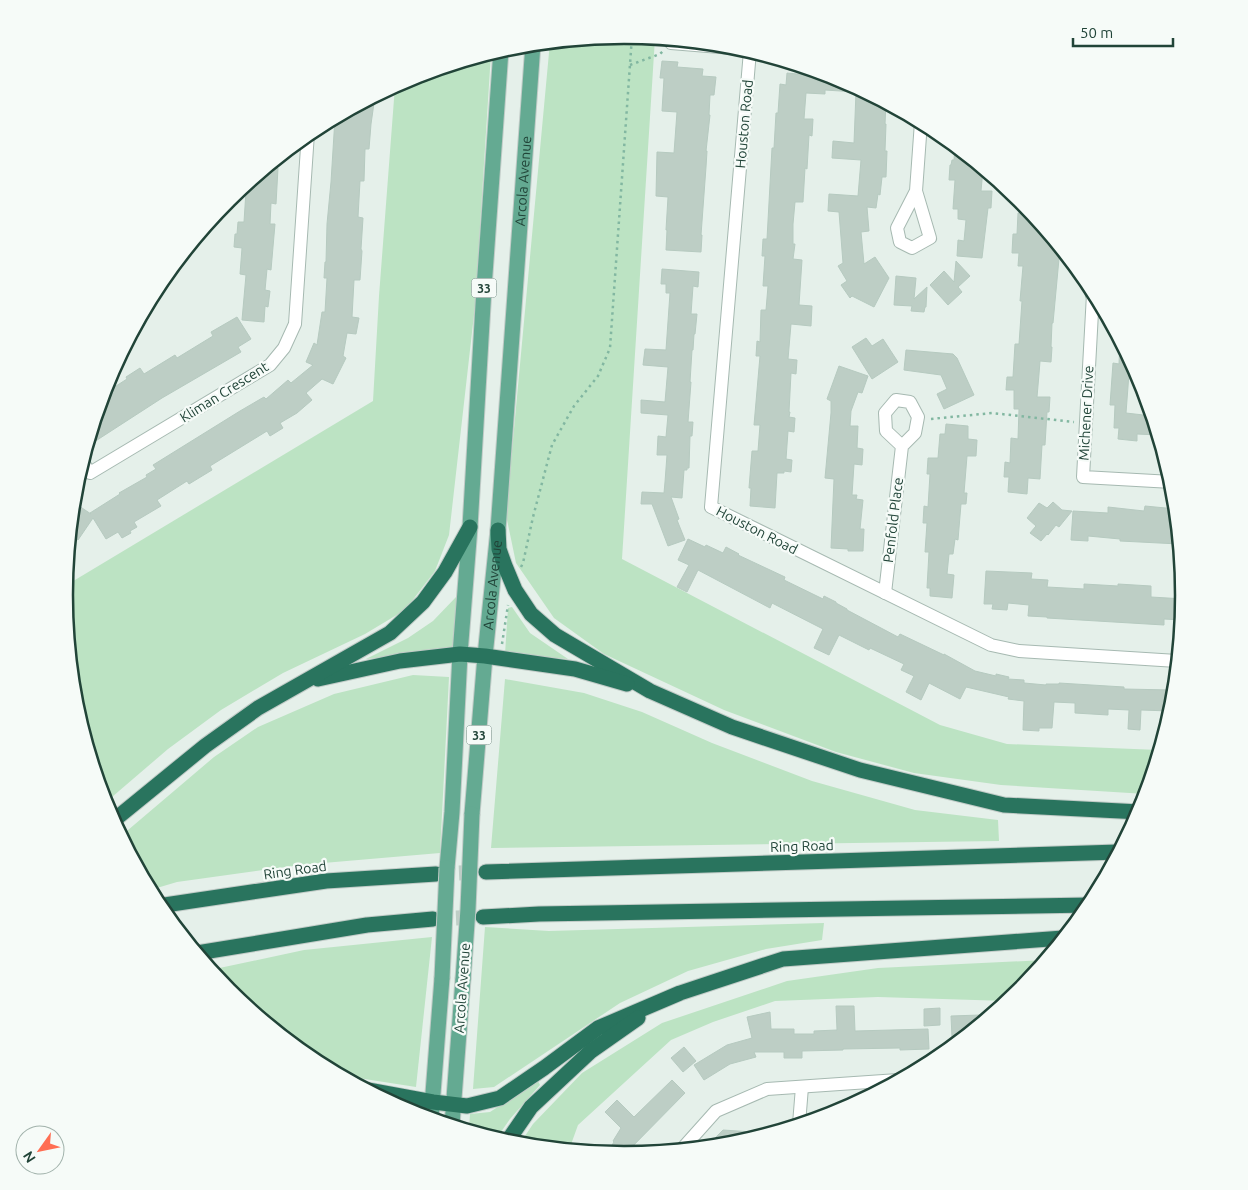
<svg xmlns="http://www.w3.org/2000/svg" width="1248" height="1190" viewBox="0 0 1248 1190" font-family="Ubuntu,sans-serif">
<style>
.green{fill:#bce3c3}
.building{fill:#bdcec5;stroke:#b6cac0}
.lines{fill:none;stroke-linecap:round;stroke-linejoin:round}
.highway-tunnel{stroke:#becec6;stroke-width:15;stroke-dasharray:15 8;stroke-linecap:butt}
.street-casing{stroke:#a6b9b1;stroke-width:14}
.secondary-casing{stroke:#a2bdb1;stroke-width:17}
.primary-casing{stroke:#c1cbc7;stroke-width:17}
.highway-casing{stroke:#c1cbc7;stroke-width:17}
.path{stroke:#82b7a1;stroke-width:2.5;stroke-dasharray:2.5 4;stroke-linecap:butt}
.street{stroke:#fff;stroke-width:12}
.secondary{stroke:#fff;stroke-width:15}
.primary{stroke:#64aa92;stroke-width:15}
.highway{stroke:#29745e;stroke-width:15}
.primary-bridge-casing{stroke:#c1cbc7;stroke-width:17;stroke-linecap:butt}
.primary-bridge{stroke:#64aa92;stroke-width:15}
.labels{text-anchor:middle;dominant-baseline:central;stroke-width:4.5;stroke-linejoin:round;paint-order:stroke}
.shield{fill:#f6fbf8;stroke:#617b72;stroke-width:1}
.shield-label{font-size:12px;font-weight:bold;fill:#214438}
.street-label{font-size:14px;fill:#214438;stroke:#f6fbf8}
.rim{fill:none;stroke:#214438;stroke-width:2.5}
</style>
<rect width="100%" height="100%" fill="#e5f0ea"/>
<g class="green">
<path d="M624 35 655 38 622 559 940 725 1007 744 1159 750 1146 794 1001 785 914 773 836 752 724 710 604 654 554 618 516 563 506 515 550 42Z"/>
<path d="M491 53 475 306 449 535 435 571 405 610 365 634 283 673 221 710 168 749 105 803 75 704 64 595 65 586 373 401 379 296 395 86 410 78Z"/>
<path d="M457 596 452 652 366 659 408 638 433 621Z"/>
<path d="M512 607 530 633 568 659 505 654 508 608Z"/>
<path d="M413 675 449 677 440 853 300 865 177 882 150 890 121 836 214 757 258 727 334 694Z"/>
<path d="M505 679 584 693 642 712 712 743 812 781 915 810 998 820 999 841 491 848Z"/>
<path d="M824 923 822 940 766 949 688 971 620 1003 494 1087 473 1089 485 927 549 931Z"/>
<path d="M432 937 416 1087 339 1075 313 1060 228 991 210 970 304 950Z"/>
<path d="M1045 960 1020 991 1007 1001 878 997 775 1001 713 1022 671 1040 578 1125 569 1150 519 1145 533 1124 582 1073 662 1023 787 981 878 968Z"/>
<path d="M538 1081 540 1085 510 1119 496 1139 469 1130 470 1114 490 1112Z"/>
</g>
<g class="building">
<path d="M662 61 678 62 677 67 703 69 702 76 716 77 714 95H710L709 115H710L706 151H707L706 167 701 235H702L701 252 666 250 667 230H666L668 197 656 196 657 152 674 153 677 112 662 111 664 78H660Z"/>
<path d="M787 73 839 78 886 103 885 124H886L885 151H887L886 177H882L880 195 878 194 876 208 867 207 869 231 861 232 864 264 875 257 889 278 874 307 852 296 850 298 841 285 847 281 838 266 843 263 839 212 828 211 829 194 858 196 861 160 832 158 833 141 854 143 856 92 825 90V94L806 93 804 119H813L812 136 809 135 807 169 805 168 803 202H795L793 224V244H795L793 259 802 260 799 305 812 306 811 326 791 324 788 359 797 360 796 374 791 373 789 412H790L789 417 795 418 794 432 788 431 786 459 792 460 791 472 784 471V473H777L775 508 750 506 751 488H749L752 451H758L760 425H754L760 356H756L757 341 760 342 761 310H766L768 286H763L765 256H762L763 239H767L772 148H774L776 113H778L780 84 786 85Z"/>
<path d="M375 96 371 124 369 149H365L364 181H360L358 217 363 218 361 249 362 251 360 280H354L352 317 359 318 356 334 347 333 343 356 346 358 333 384 322 379 306 393 312 400 297 413 280 423 283 428 270 436 267 431 210 466 212 470 189 484 187 481 157 500 161 506 134 522 137 527 130 531 131 533 122 538 118 532 106 539 93 518 78 540 70 534 73 502 91 514 90 513 120 494 119 493 147 477 146 475 156 469 153 465 240 411 264 397 266 399 288 380 291 383 313 365 306 362 314 343 317 345 322 312H325L327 278H324L325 262H326L327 224 331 182 335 118Z"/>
<path d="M955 145 983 169 981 191H992L991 208H988L982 258 957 256 958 240 964 241 966 220 958 219V209H953L955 180H949L950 165H951L952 160H954Z"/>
<path d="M266 167 278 168 276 204 271 203 270 224H275L271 270 267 269 265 290 270 291 268 307 265 306 264 322 242 320 246 275 240 274 242 248 234 247 235 234H237L238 222H244L246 191H249V181Z"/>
<path d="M1030 212 1060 248 1053 323H1052L1051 347H1052L1051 362 1040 361 1039 374 1037 397H1050L1049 412H1047L1045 445H1042L1040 479 1028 478 1027 494 1008 492 1009 477H1004L1005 462 1010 463 1011 438 1018 439 1019 409H1014V390H1006L1007 377H1013L1015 344H1019L1022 301H1020L1023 266H1018L1019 253H1012L1013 234H1017L1018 213Z"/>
<path d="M956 261 970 276 958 287 962 292 948 305 930 285 944 271 954 282Z"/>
<path d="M662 269 699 272 698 287 693 286 691 314H697L695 334H694L693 350H692L690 382H691L688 422H693L692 436H690L689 468H687V470H684L682 498 671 497 679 519 677 520 685 540 668 546 652 504H641L642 492 664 493 665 482 667 455H657L658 436 666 437 668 415 641 413V400L665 402 668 367 643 365 645 349 666 350 670 293H666V284H661Z"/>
<path d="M896 276 916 278 914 299 927 287 926 307H925L924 312 911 311 912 306 894 305Z"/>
<path d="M237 317 251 339 238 347 241 352 162 398 94 442 90 435 102 395 127 379 126 377 140 368 144 374 175 355 177 358 213 336 211 332Z"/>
<path d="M866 338 872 346 883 339 898 362 872 379 852 347Z"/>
<path d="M1120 341 1130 360 1126 413 1152 416 1158 435 1137 434V441L1118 439 1119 428H1114L1115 405H1110L1113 363 1119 364Z"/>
<path d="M906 350 953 354 957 358 974 395 944 409 937 394 947 389 941 375 904 370Z"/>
<path d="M839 366 868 376 862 393 858 392 851 411 850 426H858L857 448 863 449 862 465 854 464 852 495H857L856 499 863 500 860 529H864L863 551H848V549L831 548 834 479 825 478 831 413V401L827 399Z"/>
<path d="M946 424 968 426V439L977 440 976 456H967L964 493H967L966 504H961L958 540 955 539 953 554H949L947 574 954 575 952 598 930 596V588H927L929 552H925L927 523H923L924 506 928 507 930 474H927L928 458H938L940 434H945Z"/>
<path d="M1053 502 1062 510 1072 511 1059 527 1056 525 1048 535 1047 534 1041 541 1030 533 1036 526 1027 518 1039 503 1047 508Z"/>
<path d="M1145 506 1176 509 1179 544 1120 541V539L1088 536V541L1071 540 1073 511 1108 513V507L1144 511Z"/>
<path d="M688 539 705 547 706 545 723 553 726 547 739 554 738 555 785 577 784 580 823 599 824 596 836 602V603L847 609V610L898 637 900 634 944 655V654L975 671 996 676V674L1009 677 1008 679 1024 680V683L1046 685V684H1059V683L1075 684 1124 687V689L1171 690 1170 711 1141 710 1140 730 1128 729 1129 710 1108 709V715L1075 713V703L1054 702 1052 728H1039V731L1023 730 1024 701 1008 699 1009 697 966 687 960 699 929 683 921 700 906 692 914 676 901 670 904 664 870 648 869 650 839 635 829 655 814 648 823 629 772 603 770 608 698 570 687 592 677 587 689 565 678 560Z"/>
<path d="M986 571 1032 573 1031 579 1048 580 1047 587 1084 589V584L1118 586V584L1151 586V597L1184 599 1182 620 1164 619V625L1047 618V617L1028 616 1029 605 1008 603 1007 610 992 609 993 604H984Z"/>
<path d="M836 1006H854L855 1031 928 1029 929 1049 900 1050V1048L843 1049V1050L802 1051V1058H784V1052H754L756 1057 730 1064 704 1080 694 1065 727 1045 752 1038 747 1017 770 1012 771 1029H794V1034H814V1031L837 1030Z"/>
<path d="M940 1008V1025L924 1026V1009Z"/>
<path d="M980 1015V1024L965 1036 952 1037 951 1016Z"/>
<path d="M684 1047 696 1061 683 1072 671 1058Z"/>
<path d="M672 1080 685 1093 624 1155 607 1153 614 1142 613 1141 621 1128 605 1112 617 1100 634 1117Z"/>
<path d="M723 1130 768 1133V1134L733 1144 706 1147Z"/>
</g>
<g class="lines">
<g class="highway-tunnel">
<path d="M436 874 482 872"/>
<path d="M433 919 483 917"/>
</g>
<defs>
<g id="street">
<path d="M671 43 744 49"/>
<path d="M750 51 711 507 991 645 1019 651 1177 661"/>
<path d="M916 191 897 228 900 242 912 248 930 238 916 191 921 122"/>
<path d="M1093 294 1083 477 1172 482"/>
<path d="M82 461 90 473 270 365 284 348 295 324 308 133"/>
<path d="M885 593 902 446 915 433 918 417 910 402 896 400 885 413 886 431 902 446"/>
<path d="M799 1124 802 1087"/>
<path d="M682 1149 716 1111 767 1089 898 1080"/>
</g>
<path id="secondary" d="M1093 290V294H1095"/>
<g id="primary">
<path id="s1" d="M472 814 485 656 498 530 533 44"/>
<path d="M447 868 452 812 460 654 470 527 484 288 501 50"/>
<path d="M431 1119 442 978"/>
<path d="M452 1125 463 979"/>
</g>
<g id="highway">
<path d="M498 530 499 549 505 566 515 590 531 614 555 635 650 691 732 727 860 770 1004 805 1140 812"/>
<path d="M318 679 400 661 460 654 485 656 575 669 627 684"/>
<path d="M113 821 205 746 258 708 390 633 423 602 445 572 470 527"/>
<path d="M486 872 1118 852"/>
<path d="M158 906 326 881 436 874"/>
<path d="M483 917 539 914 1090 905"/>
<path d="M197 953 367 925 433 919"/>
<path d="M368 1090 433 1102 467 1106 500 1098 544 1068 598 1028 680 993 783 959 1063 938"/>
<path d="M507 1142 531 1107 591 1051 638 1018"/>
</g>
</defs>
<use href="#street" class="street-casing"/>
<use href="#secondary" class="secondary-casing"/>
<use href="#primary" class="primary-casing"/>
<use href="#highway" class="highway-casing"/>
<g class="path">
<path d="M630 65 660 54 663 51"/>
<path d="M931 419 992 413 1074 422"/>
<path d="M521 567 523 563 533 517 552 445 574 406 598 376 610 348 632 36"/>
<path d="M502 644 508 605"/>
</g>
<use href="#street" class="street"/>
<use href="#secondary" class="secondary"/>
<use href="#primary" class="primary"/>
<use href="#highway" class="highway"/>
<defs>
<g id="primary-bridge">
<path d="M442 978 447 868"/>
<path d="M463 979 468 909 472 814"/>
</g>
</defs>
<use href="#primary-bridge" class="primary-bridge-casing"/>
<use href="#primary-bridge" class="primary-bridge"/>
</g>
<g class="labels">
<g class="shield">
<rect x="471.5" y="278.5" width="25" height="19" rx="4"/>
<rect x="466.5" y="725.5" width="25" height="19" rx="4"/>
</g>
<g class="shield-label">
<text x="484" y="288">33</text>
<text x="479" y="735">33</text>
</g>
<g class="street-label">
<text transform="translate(744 124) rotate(-85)">Houston Road</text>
<text stroke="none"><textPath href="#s1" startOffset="635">Arcola Avenue</textPath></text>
<text transform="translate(224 392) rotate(-32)">Kliman Crescent</text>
<text transform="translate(1086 413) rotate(-87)">Michener Drive</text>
<text transform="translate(893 520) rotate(-83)">Penfold Place</text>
<text transform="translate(757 530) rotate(27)">Houston Road</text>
<text stroke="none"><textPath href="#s1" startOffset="230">Arcola Avenue</textPath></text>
<text transform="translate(802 846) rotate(-2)">Ring Road</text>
<text transform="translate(295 870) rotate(-8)">Ring Road</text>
<text transform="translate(462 988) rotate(-86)">Arcola Avenue</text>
</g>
</g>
<path d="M0 0H1248V1190H0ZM73 595a551 551 0 1 1 1102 0a551 551 0 1 1-1102 0Z" fill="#f6fbf8" fill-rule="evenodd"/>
<path class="rim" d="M73 595a551 551 0 1 1 1102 0a551 551 0 1 1-1102 0Z"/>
<g transform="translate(40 1150) rotate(237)"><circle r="24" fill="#f6fbf8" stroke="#a1b2ab"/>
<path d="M0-4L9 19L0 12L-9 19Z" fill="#ff6e53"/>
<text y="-8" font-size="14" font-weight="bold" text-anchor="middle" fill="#214438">N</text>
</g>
<path d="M1073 38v8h100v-8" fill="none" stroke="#214438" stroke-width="2.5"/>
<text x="1080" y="38" font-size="15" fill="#214438" stroke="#f6fbf8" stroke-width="4" paint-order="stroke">50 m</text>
</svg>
